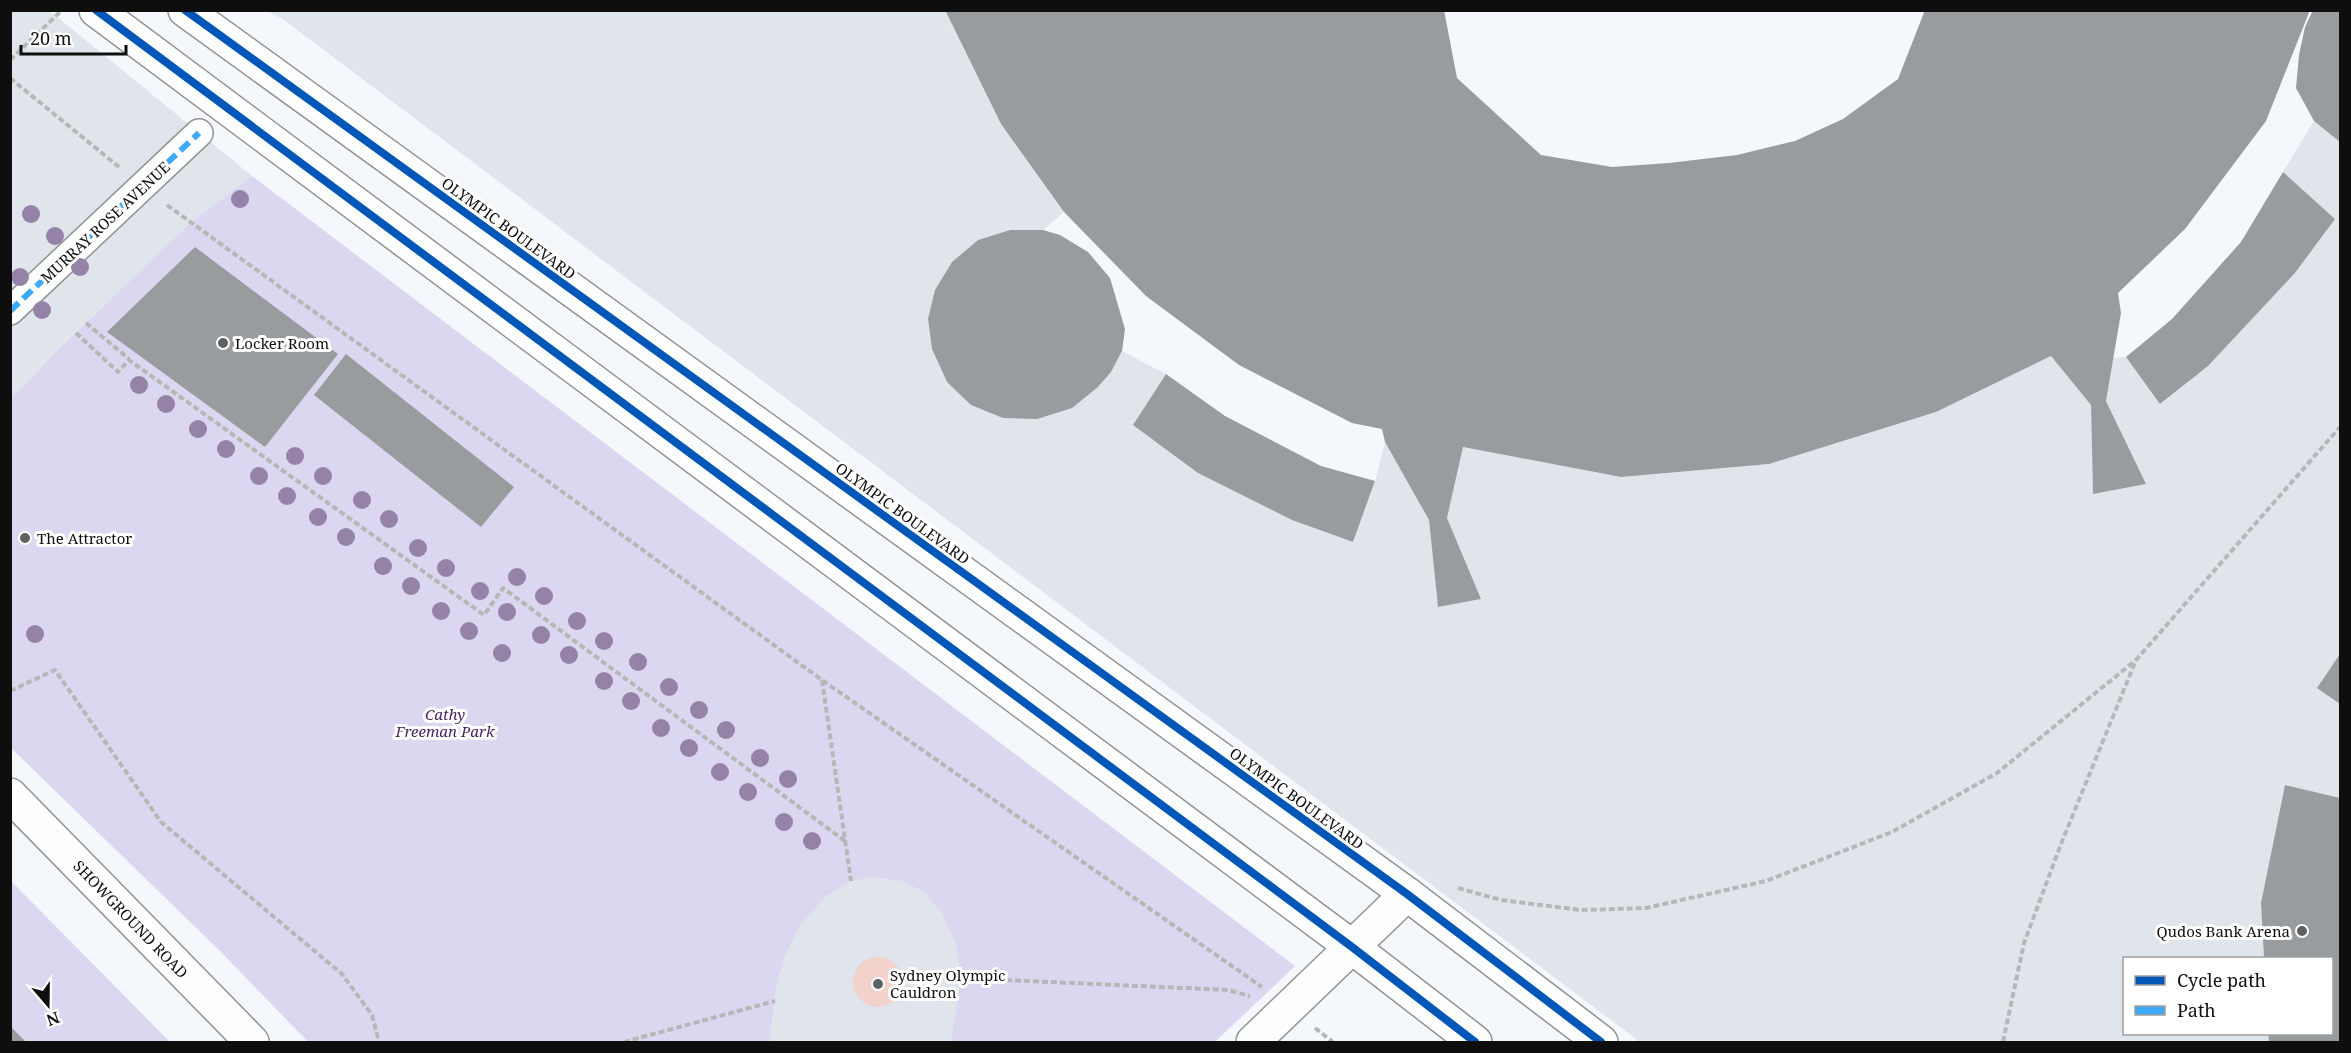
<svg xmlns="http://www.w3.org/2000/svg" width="2351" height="1053" viewBox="0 0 2351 1053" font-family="'Noto Serif',serif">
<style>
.green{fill:#dcd7f0}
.plaza{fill:#dfe5eb;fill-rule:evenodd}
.water{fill:#f3d2cc}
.building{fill:#999c9e}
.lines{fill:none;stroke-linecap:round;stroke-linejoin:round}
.pedestrian-casing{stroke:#929395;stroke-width:30}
.minor-casing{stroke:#929395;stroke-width:36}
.tertiary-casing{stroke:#929395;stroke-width:36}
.path{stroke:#b7b7b8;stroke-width:4;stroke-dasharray:6 3;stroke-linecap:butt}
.pedestrian{stroke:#fdfefe;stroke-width:27}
.minor{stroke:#fdfefe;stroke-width:33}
.tertiary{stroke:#fdfefe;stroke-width:33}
.quiet{stroke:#3fa9f5;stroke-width:6;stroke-dasharray:12 6;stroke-linecap:butt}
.cycleway-casing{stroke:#fff;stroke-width:11}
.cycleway{stroke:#0057b8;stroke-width:8}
.tree{fill:#9582a7}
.poi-dot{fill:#5e6061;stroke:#fff;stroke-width:2}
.labels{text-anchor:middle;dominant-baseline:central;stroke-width:6;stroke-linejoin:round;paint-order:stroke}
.street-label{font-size:15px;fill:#0e0e0e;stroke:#fff}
.poi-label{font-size:15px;fill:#0e0e0e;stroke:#fff;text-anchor:start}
.park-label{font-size:15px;font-style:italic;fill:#482262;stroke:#fff}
</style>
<rect width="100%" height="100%" fill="#f4f7fb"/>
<g class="green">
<path d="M252 176 1295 966 1215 1042H308L221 952 11 748 10 399 68 340 190 223Z"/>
<path d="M11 881 170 1042H11Z"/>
</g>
<g class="plaza">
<path d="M11 11H48L56 16 252 176 190 223 68 340 11 399Z"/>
<path d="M267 11H945L1001 124 1064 212 1043 230H1010L978 240 952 262 935 290 928 319 932 349 947 382 1002 418 1037 419 1098 387 1111 372 1122 351 1166 374 1134 424 1198 473 1292 520 1353 542 1375 482 1385 442 1429 520 1438 607 1481 599 1447 518 1463 447 1621 477 1769 464 1936 412 2051 356 2091 405 2093 494 2146 484 2106 401 2113 358 2126 357 2161 404 2208 366 2295 273 2335 219 2283 172 2314 121 2340 142V798L2285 785 2261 903 2264 958H2124V1034H2268L2269 1042H1640L284 20Z"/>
<path d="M873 877 903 881 924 892 942 913 956 944 961 978 951 1042H771L770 1036 776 985 785 956 800 925 826 896 851 881ZM866 960 903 980 900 994 852 981 859 965Z"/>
</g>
<circle class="water" cx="878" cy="982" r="25"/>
<g class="building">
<path d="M945 10H1444L1457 78 1541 155 1612 167 1669 163 1737 155 1795 141 1843 119 1898 79 1925 10H2310L2266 121 2185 229 2118 293 2121 313 2106 401 2146 484 2093 494 2091 405 2051 356 1936 412 1769 464 1621 477 1463 447 1447 518 1481 599 1438 607 1429 520 1385 442 1382 429 1352 423 1239 365 1146 296 1064 212 1001 124Z"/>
<path d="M2313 10H2340V142L2314 121 2296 88 2299 55 2305 27Z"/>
<path d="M2283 172 2335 219 2295 273 2208 366 2160 404 2126 357 2172 319 2241 242Z"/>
<path d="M1010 230H1043L1060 235 1088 252 1110 278 1125 329 1122 351 1111 372 1098 387 1072 408 1037 419 1003 418 971 405 947 382 932 349 928 319 935 290 952 262 978 240Z"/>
<path d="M195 247 338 354 265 447 107 332Z"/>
<path d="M346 354 514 487 481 527 314 395Z"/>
<path d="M1166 374 1225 416 1321 466 1375 481 1353 542 1292 520 1198 473 1133 425Z"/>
<path d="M2340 654V704L2317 688Z"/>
<path d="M2285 785 2340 798V1042H2269L2268 1034H2332V958H2264L2261 903Z"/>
<path d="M10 1026 26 1042H10Z"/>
</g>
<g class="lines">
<defs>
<path id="pedestrian" d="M10 311 199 133"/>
<g id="minor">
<path d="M10 795 252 1042"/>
<path d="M1253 1042 1407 894"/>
</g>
<g id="tertiary">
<path d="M96 10 1352 947 1475 1042"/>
<path d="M185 10 1407 894 1601 1042"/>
</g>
</defs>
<use href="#pedestrian" class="pedestrian-casing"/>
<use href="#minor" class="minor-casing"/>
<use href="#tertiary" class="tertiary-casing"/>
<g class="path">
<path d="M10 60 61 11"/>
<path d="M10 78 119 167"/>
<path d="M167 205 822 680 1262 987"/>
<path d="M86 323 129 359"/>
<path d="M76 333 118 372 129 360 484 615 503 588 845 841"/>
<path d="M822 680 851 881"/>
<path d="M10 691 55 670 161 822 342 974 372 1015 379 1042"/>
<path d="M1458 888 1501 900 1581 910 1646 908 1766 881 1892 832 1997 773 2136 660"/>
<path d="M961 978 1228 990 1250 996"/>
<path d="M1315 1028 1333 1042"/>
<path d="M624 1042 775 1001"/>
<path d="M2003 1042 2024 943 2061 844 2136 660 2340 427"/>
</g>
<use href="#pedestrian" class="pedestrian"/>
<use href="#minor" class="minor"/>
<use href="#tertiary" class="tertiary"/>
<path class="quiet" d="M10 311 199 133"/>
<defs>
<g id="cycleway">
<path d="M96 10 1352 947 1475 1042"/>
<path d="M185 10 1407 894 1601 1042"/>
</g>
</defs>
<use href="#cycleway" class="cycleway-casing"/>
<use href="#cycleway" class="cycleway"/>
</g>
<g class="tree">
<circle cx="240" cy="199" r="9"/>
<circle cx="31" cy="214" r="9"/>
<circle cx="55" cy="236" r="9"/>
<circle cx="80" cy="267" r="9"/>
<circle cx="20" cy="277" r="9"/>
<circle cx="42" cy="310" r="9"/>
<circle cx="139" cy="385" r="9"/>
<circle cx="166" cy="404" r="9"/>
<circle cx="198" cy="429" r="9"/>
<circle cx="226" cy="449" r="9"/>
<circle cx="295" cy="456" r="9"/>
<circle cx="259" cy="476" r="9"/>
<circle cx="323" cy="476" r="9"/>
<circle cx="287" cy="496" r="9"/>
<circle cx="362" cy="500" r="9"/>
<circle cx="318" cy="517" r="9"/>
<circle cx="389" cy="519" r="9"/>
<circle cx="346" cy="537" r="9"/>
<circle cx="418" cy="548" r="9"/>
<circle cx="383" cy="566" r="9"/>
<circle cx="446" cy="568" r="9"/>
<circle cx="517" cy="577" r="9"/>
<circle cx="411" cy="586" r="9"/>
<circle cx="480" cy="591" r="9"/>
<circle cx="544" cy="596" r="9"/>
<circle cx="441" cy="611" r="9"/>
<circle cx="507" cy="612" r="9"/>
<circle cx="577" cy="621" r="9"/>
<circle cx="469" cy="631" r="9"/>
<circle cx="35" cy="634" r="9"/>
<circle cx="541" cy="635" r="9"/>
<circle cx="604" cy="641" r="9"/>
<circle cx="502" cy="653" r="9"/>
<circle cx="569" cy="655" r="9"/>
<circle cx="638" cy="662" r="9"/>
<circle cx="604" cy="681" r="9"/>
<circle cx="669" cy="687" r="9"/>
<circle cx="631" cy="701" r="9"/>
<circle cx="699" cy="710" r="9"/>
<circle cx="661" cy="728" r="9"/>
<circle cx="726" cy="730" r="9"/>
<circle cx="689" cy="748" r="9"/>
<circle cx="760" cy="758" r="9"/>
<circle cx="720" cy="772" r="9"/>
<circle cx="788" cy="779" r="9"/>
<circle cx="748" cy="792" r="9"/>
<circle cx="784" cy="822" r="9"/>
<circle cx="812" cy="841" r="9"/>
</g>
<g class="poi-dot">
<circle cx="223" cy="343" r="6"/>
<circle cx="25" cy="538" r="6"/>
<circle cx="2302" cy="931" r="6"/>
<circle cx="878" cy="984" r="6"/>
</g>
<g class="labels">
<g class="street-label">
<text transform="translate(105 222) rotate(-43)">MURRAY ROSE AVENUE</text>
<text transform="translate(509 228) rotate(36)">OLYMPIC BOULEVARD</text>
<text transform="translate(903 513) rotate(36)">OLYMPIC BOULEVARD</text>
<text transform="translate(1297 798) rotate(36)">OLYMPIC BOULEVARD</text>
<text transform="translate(131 919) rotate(46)">SHOWGROUND ROAD</text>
</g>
<g class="poi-label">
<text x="235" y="343">Locker Room</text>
<text x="37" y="538">The Attractor</text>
<text x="2290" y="931" text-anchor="end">Qudos Bank Arena</text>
<text x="890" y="975">Sydney Olympic<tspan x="890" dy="17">Cauldron</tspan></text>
</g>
<g class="park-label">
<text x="445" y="714">Cathy<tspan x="445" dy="17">Freeman Park</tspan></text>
</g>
</g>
<rect width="2351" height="1053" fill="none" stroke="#0e0e0e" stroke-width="24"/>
<rect x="2123" y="957" width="210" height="78" fill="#ffffff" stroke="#9f9f9f" stroke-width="1.5"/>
<rect x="2135" y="976" width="30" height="9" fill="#0057b8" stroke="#9f9f9f" stroke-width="1.5"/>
<text x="2177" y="987" font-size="18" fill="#0e0e0e">Cycle path</text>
<rect x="2135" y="1006" width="30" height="9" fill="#3fa9f5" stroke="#9f9f9f" stroke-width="1.5"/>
<text x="2177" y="1017" font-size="18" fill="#0e0e0e">Path</text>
<g transform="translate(48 1005) rotate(160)" stroke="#ffffff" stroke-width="4.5" paint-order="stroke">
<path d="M0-4.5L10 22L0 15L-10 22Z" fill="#0e0e0e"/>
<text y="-9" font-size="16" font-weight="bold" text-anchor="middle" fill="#0e0e0e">N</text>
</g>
<path d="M21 45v9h105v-9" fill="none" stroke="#0e0e0e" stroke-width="3"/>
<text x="30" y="45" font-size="18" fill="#0e0e0e" stroke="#ffffff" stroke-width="4.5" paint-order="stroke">20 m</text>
</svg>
